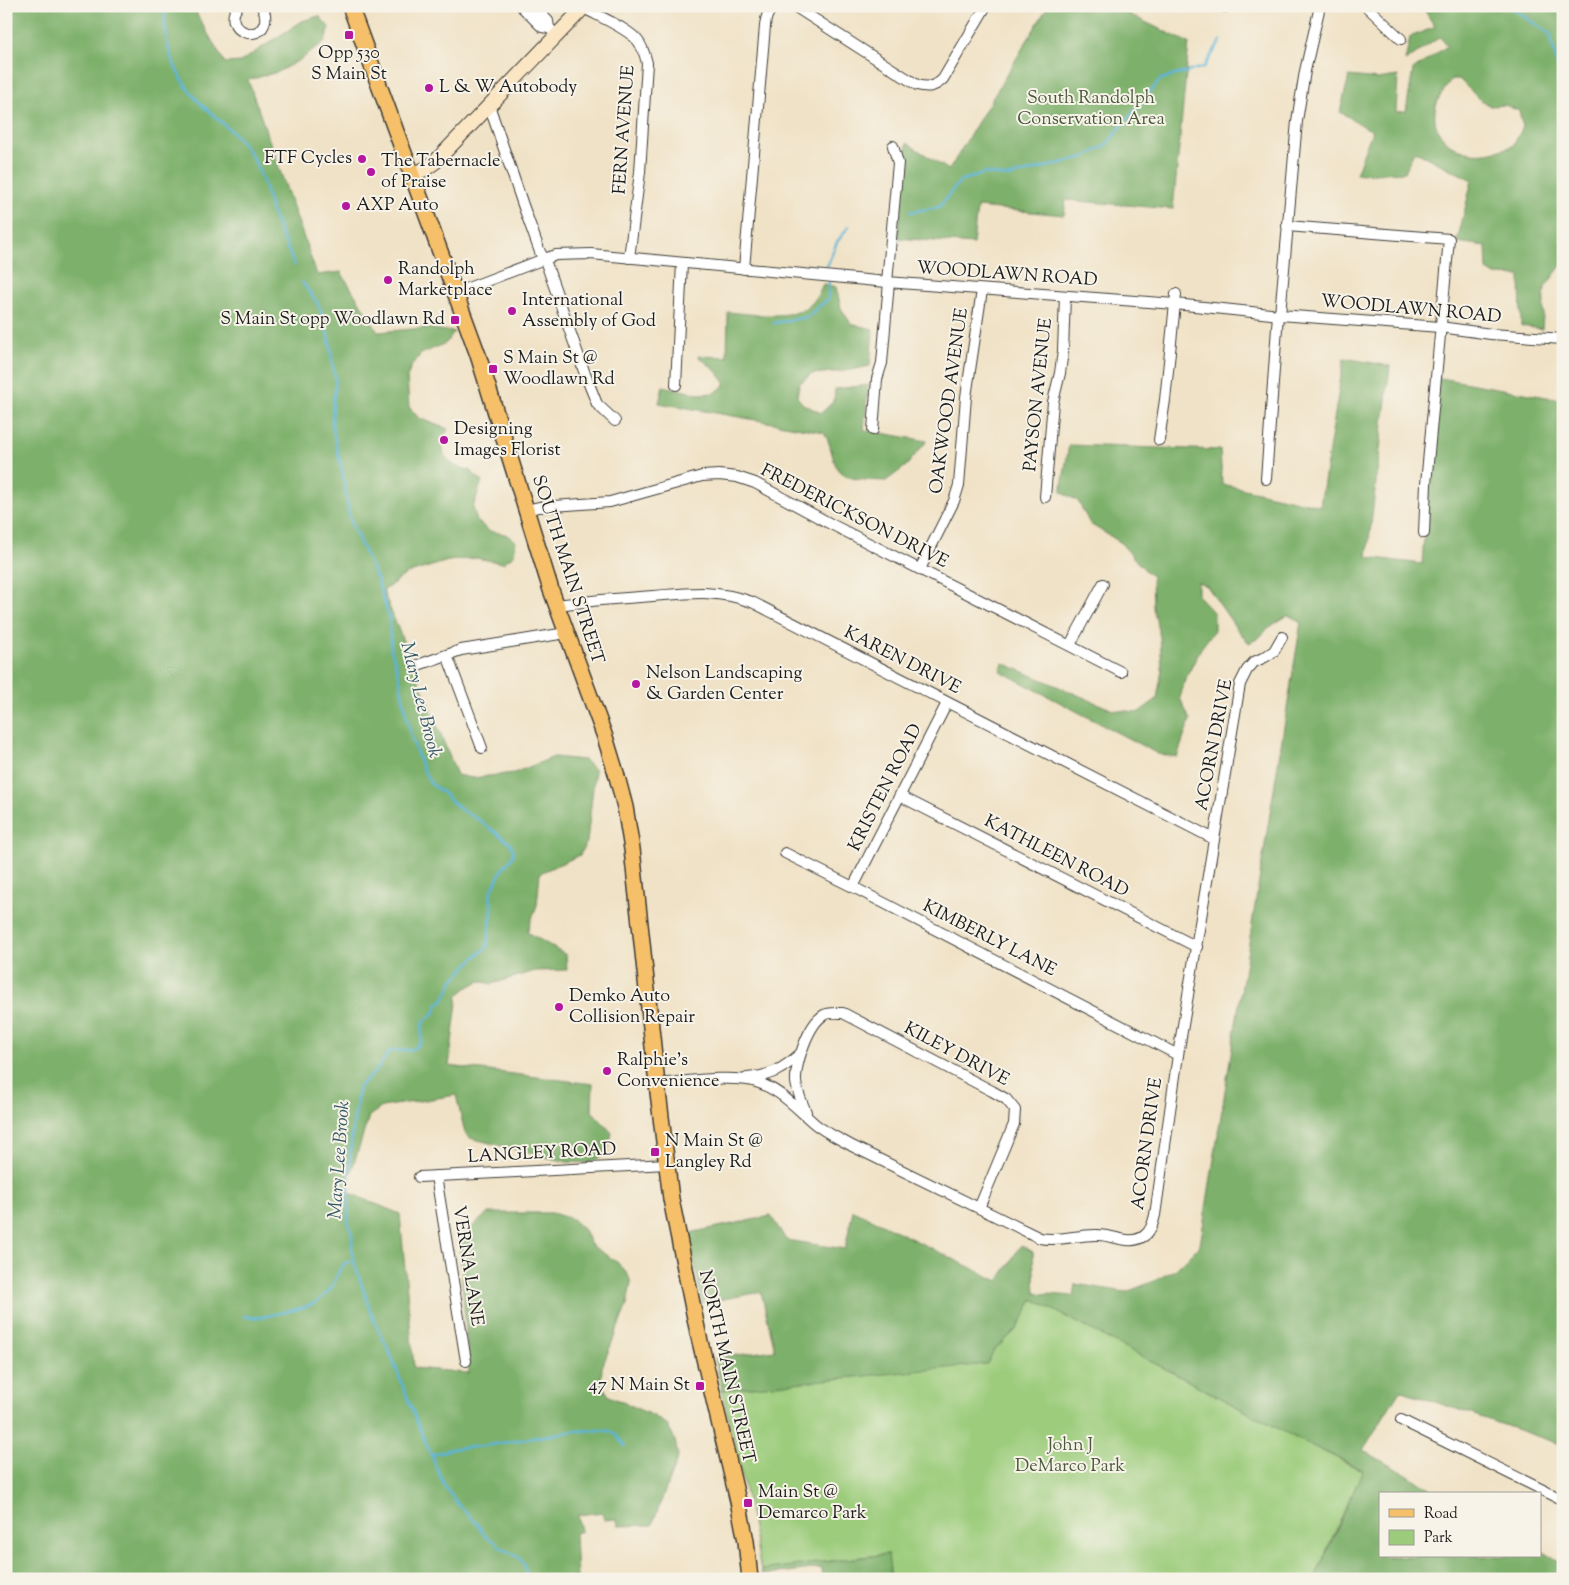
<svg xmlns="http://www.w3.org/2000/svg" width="1569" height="1585" viewBox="0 0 1569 1585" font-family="'Sorts Mill Goudy',serif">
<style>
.green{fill:#9ccc7b;stroke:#5c744c}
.forest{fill:#7db06b;stroke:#4c6644;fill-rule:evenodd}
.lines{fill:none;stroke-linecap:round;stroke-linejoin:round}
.stream{stroke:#5bb4d8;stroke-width:2.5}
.minor-casing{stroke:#3c3a36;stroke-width:12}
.secondary-casing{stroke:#3c3a36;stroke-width:16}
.primary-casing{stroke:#3c3a36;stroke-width:18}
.minor{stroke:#fff;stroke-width:10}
.secondary{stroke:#fbe6c4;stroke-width:14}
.primary{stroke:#f6c06b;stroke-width:15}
.poi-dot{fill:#b5179e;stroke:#f7f3e8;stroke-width:2}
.labels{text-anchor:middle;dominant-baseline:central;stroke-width:4;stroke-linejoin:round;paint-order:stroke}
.poi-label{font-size:18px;fill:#1c1c1c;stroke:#f7f3e8;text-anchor:start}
.park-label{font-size:18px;fill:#495a3d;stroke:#f7f3e8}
.street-label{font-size:18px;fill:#1c1c1c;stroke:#f7f3e8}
.water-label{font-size:19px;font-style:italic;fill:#355967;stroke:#f7f3e8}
</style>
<rect width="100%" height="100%" fill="#f7f3e8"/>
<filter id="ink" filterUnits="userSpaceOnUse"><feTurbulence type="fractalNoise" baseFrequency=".02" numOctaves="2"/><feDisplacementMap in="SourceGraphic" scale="10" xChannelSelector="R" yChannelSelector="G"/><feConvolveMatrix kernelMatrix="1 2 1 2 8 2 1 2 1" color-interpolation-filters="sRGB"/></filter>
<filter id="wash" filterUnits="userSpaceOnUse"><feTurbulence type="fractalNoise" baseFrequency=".0096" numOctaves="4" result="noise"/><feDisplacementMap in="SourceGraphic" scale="20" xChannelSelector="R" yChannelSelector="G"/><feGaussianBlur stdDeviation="1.12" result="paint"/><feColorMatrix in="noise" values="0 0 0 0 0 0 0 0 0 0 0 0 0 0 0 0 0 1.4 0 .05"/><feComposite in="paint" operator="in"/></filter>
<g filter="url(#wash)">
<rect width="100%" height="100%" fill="#f0e2c6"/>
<path class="green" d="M1033 1299 1296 1438 1363 1471 1335 1531 1315 1579H891L887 1554 761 1570 748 1502 722 1390 829 1377 994 1350 1017 1329Z"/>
<g class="forest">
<path d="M6 6H196L197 15 225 63 240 62 302 21 319 16 329 27 325 41 303 58 278 72 248 80 317 275 341 272 378 332 425 328 454 332 446 343 421 354 412 365 407 377 409 407 419 418 448 429 442 441 444 455 455 466 469 470 482 481 473 508 477 521 489 531 505 534 516 541 514 555 503 563 476 558 448 561 406 574 383 591 457 775 472 778 514 773 554 757 584 760 595 770 587 842 580 855 540 873 537 905 527 932 566 955 567 970 535 971 492 984 480 981 468 987 458 995 449 1066 593 1084 592 1111 612 1133 607 1154 588 1163 566 1162 470 1138 465 1133 456 1095 382 1107 369 1116 345 1191 400 1214 414 1368 469 1373 459 1238 488 1213H552L572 1219 584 1230 591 1245 617 1262 628 1275 631 1283 627 1305 602 1367 601 1383 609 1396 654 1416 667 1425 675 1440 678 1457 652 1525 618 1526 617 1519 604 1520 602 1512 578 1515 581 1531 575 1533 577 1579H6V35L10 30Z"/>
<path d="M1048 6H1112L1189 43 1173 209 1066 200 1064 215 977 207 973 244 898 238 907 143 949 170Z"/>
<path d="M1422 6H1563V263L1545 287 1542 329 1521 326 1520 276 1495 275 1487 270 1486 246 1457 242 1472 180 1414 151 1405 172 1356 174 1372 131 1340 112 1349 76 1378 79 1398 76 1396 112 1406 111 1413 70 1447 46 1440 37 1405 61 1410 37 1435 27ZM1452 79H1459L1480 100 1490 106 1505 105 1519 111 1523 127 1513 146C1504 149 1495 152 1486 153 1458 157 1428 136 1436 106 1439 95 1446 88 1452 79Z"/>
<path d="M823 284 836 287 841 308 851 324 873 329 870 366 846 371 811 374 799 384 797 397 803 404 821 413 834 401 835 389 868 385 864 430 927 441 906 466 886 481C871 480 842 482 836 466 831 454 831 444 824 432L659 403 663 386 698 394 715 393 726 384 717 372 698 356 727 357 728 312C750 314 794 321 811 304 816 300 820 290 823 284Z"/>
<path d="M1344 358 1390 366 1367 557 1422 564 1435 377 1563 400V1445L1400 1390 1363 1450 1440 1494H1380V1556H1540V1550L1563 1563V1579H1315L1363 1470 1296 1438 1033 1299 1017 1329 994 1350 987 1364 722 1390 715 1358 775 1350 761 1292 702 1303 689 1233 771 1216 786 1240 845 1249 853 1210 998 1281 1021 1245 1033 1252 1035 1293 1073 1296 1075 1284 1126 1292 1152 1282 1175 1270 1200 1245 1301 622 1288 615 1268 628 1259 638 1249 643 1236 628 1207 586 1198 582V596L1214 613V631L1201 648 1185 680 1180 698 1190 720 1177 757 1158 754 1000 671 1003 663 1113 710 1139 712 1157 699 1162 670 1160 637 1153 608 1152 577 1139 564 1120 542 1090 524 1078 501 1061 492 1069 445 1220 450 1222 484 1320 506Z"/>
<path d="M888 1554 891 1579H822L821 1568 762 1575 761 1570Z"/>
</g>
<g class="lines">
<g class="stream">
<path d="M165 6C163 47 174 77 203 106 220 122 239 135 251 155 262 173 266 192 272 212 278 230 288 247 294 265"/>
<path d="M1509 6 1550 34 1559 74 1563 77"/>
<path d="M910 212 939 207 960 181 986 173 1008 177 1084 157 1105 146 1161 79 1204 67 1221 40"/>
<path d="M827 266 837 242 849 226"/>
<path d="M302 282 318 304 324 320 331 348 332 362 336 382 333 402 332 425 342 470 349 515 352 525 377 579 389 617 391 649 399 676 406 715 414 746 423 769 430 783 442 792 460 809 479 820 510 843 512 847 514 852 512 858 501 871 490 894 492 909 487 947 473 959 454 979 444 999 437 1005 436 1010 431 1016 425 1020 422 1025 421 1042 416 1047 410 1050 390 1051 374 1073 359 1086 351 1140 348 1222 352 1233V1252L356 1268 374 1321 390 1353 418 1425 445 1487 457 1503 478 1525 486 1537 496 1542 500 1547 507 1551 520 1558 524 1565 528 1579"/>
<path d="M774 323 807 317 828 299 829 282"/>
<path d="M244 1316C256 1319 263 1317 275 1314 294 1310 314 1308 328 1292 338 1281 336 1264 353 1260"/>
<path d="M432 1455 451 1449 484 1446 575 1431 601 1430 609 1431 614 1433 625 1446"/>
</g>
</g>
</g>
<g filter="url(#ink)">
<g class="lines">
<defs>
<g id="minor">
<path d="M238 6C220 30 261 45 265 21 266 15 265 11 261 6"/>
<path d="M521 6 542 27 549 28 557 35"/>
<path d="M533 6 548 21 549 28"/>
<path d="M794 6 917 85C928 88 935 87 943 79L986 6"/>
<path d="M1224 6 1225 7"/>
<path d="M1366 6 1401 39"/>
<path d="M584 8C598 16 629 29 638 41 643 47 645 55 647 63L640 172 629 258"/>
<path d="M489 105 523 205 540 252 546 263 585 374 597 404 615 421"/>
<path d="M1287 226 1449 239 1426 484 1424 533"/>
<path d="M744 269 765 26C766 16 768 10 778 6"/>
<path d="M887 282 898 163 893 146"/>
<path d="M455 293 544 259 556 255 591 254 887 282 1175 304 1280 315 1440 327 1491 334 1563 339"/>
<path d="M1280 315 1297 121 1305 71 1320 6"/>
<path d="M676 385 682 263"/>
<path d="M873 430 877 379 882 363 889 282"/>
<path d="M1159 440 1165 400 1176 294"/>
<path d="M1266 479 1278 314"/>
<path d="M1045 497 1053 402 1060 373 1063 351 1065 296"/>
<path d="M526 510 539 507 610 502 702 476 719 475 737 477 755 483 829 523 1121 672"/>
<path d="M920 569 954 501 959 485 966 397 982 290"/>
<path d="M556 605C588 601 620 598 653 596 690 593 716 589 752 602L1214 839"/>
<path d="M1070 645 1103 584"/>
<path d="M447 655 482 748"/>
<path d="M415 666 461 650 566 633"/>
<path d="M900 796 1197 947"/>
<path d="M785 853 853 887 1178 1055"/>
<path d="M853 887 947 703"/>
<path d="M747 1078C771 1076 783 1069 800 1054"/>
<path d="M657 1084C684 1082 727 1075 753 1081 779 1088 796 1108 815 1124 826 1133 840 1139 852 1146L1040 1238C1061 1242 1078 1234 1098 1235 1114 1235 1130 1246 1144 1236 1151 1231 1153 1223 1155 1215L1178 1055 1240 684 1247 670 1254 662 1265 657 1274 651 1282 637"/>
<path d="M806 1112C802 1102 797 1092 796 1082 795 1065 808 1024 824 1015 829 1012 837 1013 843 1013L992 1091 1006 1099 1015 1110 1014 1124 979 1208"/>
<path d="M436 1176 466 1361"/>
<path d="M419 1177 667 1164"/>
<path d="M1401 1420 1563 1500"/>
</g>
<path id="secondary" d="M412 175 425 169 435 162 585 6"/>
<path id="primary" d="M350 6 478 355 551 590 605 737 616 773 625 807 632 849 657 1084 671 1199 698 1333 738 1501 746 1541 750 1579"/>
</defs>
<use href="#minor" class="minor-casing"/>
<use href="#secondary" class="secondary-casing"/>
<use href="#primary" class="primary-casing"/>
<use href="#minor" class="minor"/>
<use href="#secondary" class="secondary"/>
<use href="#primary" class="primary"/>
</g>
</g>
<g class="poi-dot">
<rect x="344" y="30" width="10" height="10" rx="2.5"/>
<circle cx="429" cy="88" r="5"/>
<circle cx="362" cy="159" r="5"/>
<circle cx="371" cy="172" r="5"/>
<circle cx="346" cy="206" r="5"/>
<circle cx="388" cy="280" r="5"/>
<circle cx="512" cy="311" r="5"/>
<rect x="450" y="315" width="10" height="10" rx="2.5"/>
<rect x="488" y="364" width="10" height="10" rx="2.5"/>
<circle cx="444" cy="440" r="5"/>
<circle cx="636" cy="684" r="5"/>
<circle cx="559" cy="1007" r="5"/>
<circle cx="607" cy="1071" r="5"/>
<rect x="650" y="1147" width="10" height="10" rx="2.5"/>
<rect x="695" y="1381" width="10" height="10" rx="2.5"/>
<rect x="743" y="1498" width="10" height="10" rx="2.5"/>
</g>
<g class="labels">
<g class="poi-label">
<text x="349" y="54" text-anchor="middle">Opp 530<tspan x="349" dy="21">S Main St</tspan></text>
<text x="439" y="88">L &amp; W Autobody</text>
<text x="352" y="159" text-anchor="end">FTF Cycles</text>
<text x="381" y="162">The Tabernacle<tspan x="381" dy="21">of Praise</tspan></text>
<text x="356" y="206">AXP Auto</text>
<text x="398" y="270">Randolph<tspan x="398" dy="21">Marketplace</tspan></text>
<text x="522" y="301">International<tspan x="522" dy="21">Assembly of God</tspan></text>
<text x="445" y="320" text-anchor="end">S Main St opp Woodlawn Rd</text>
<text x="503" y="359">S Main St @<tspan x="503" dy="21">Woodlawn Rd</tspan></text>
<text x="454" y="430">Designing<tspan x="454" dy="21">Images Florist</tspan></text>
<text x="646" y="674">Nelson Landscaping<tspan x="646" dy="21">&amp; Garden Center</tspan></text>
<text x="569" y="997">Demko Auto<tspan x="569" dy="21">Collision Repair</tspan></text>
<text x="617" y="1061">Ralphie's<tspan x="617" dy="21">Convenience</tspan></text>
<text x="665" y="1142">N Main St @<tspan x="665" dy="21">Langley Rd</tspan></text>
<text x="690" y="1386" text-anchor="end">47 N Main St</text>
<text x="758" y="1493">Main St @<tspan x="758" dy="21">Demarco Park</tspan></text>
</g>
<g class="park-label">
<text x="1091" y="99">South Randolph<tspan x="1091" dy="21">Conservation Area</tspan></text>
<text x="1070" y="1446">John J<tspan x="1070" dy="21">DeMarco Park</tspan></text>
</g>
<g class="street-label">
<text transform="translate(625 130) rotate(-86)">FERN AVENUE</text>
<text transform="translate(1007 275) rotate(4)">WOODLAWN ROAD</text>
<text transform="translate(1411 310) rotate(5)">WOODLAWN ROAD</text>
<text transform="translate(1039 395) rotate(-84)">PAYSON AVENUE</text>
<text transform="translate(950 401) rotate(-82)">OAKWOOD AVENUE</text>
<text transform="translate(854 517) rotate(27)">FREDERICKSON DRIVE</text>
<text transform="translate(567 570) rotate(72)">SOUTH MAIN STREET</text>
<text transform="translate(902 661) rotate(27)">KAREN DRIVE</text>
<text transform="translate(1215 745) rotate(-79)">ACORN DRIVE</text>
<text transform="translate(886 788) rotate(-63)">KRISTEN ROAD</text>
<text transform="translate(1056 857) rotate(27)">KATHLEEN ROAD</text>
<text transform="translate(989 939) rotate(27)">KIMBERLY LANE</text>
<text transform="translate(956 1055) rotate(28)">KILEY DRIVE</text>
<text transform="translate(1148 1144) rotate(-82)">ACORN DRIVE</text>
<text transform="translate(542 1154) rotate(-3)">LANGLEY ROAD</text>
<text transform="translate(467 1266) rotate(81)">VERNA LANE</text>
<text transform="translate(726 1367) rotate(77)">NORTH MAIN STREET</text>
</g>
<g class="water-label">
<text transform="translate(420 700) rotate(76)">Mary Lee Brook</text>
<text transform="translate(340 1160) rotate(-86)">Mary Lee Brook</text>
</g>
</g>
<rect width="1569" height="1585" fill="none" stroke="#f7f3e8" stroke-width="25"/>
<rect x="1379" y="1492" width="162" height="65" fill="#f7f3e8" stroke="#9f9d96"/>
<rect x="1389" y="1509" width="25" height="8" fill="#f6c06b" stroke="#9f9d96"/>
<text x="1424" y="1518" font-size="15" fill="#1c1c1c">Road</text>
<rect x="1389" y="1530" width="25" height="15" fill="#9ccc7b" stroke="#9f9d96"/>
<text x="1424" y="1542" font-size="15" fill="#1c1c1c">Park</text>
</svg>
